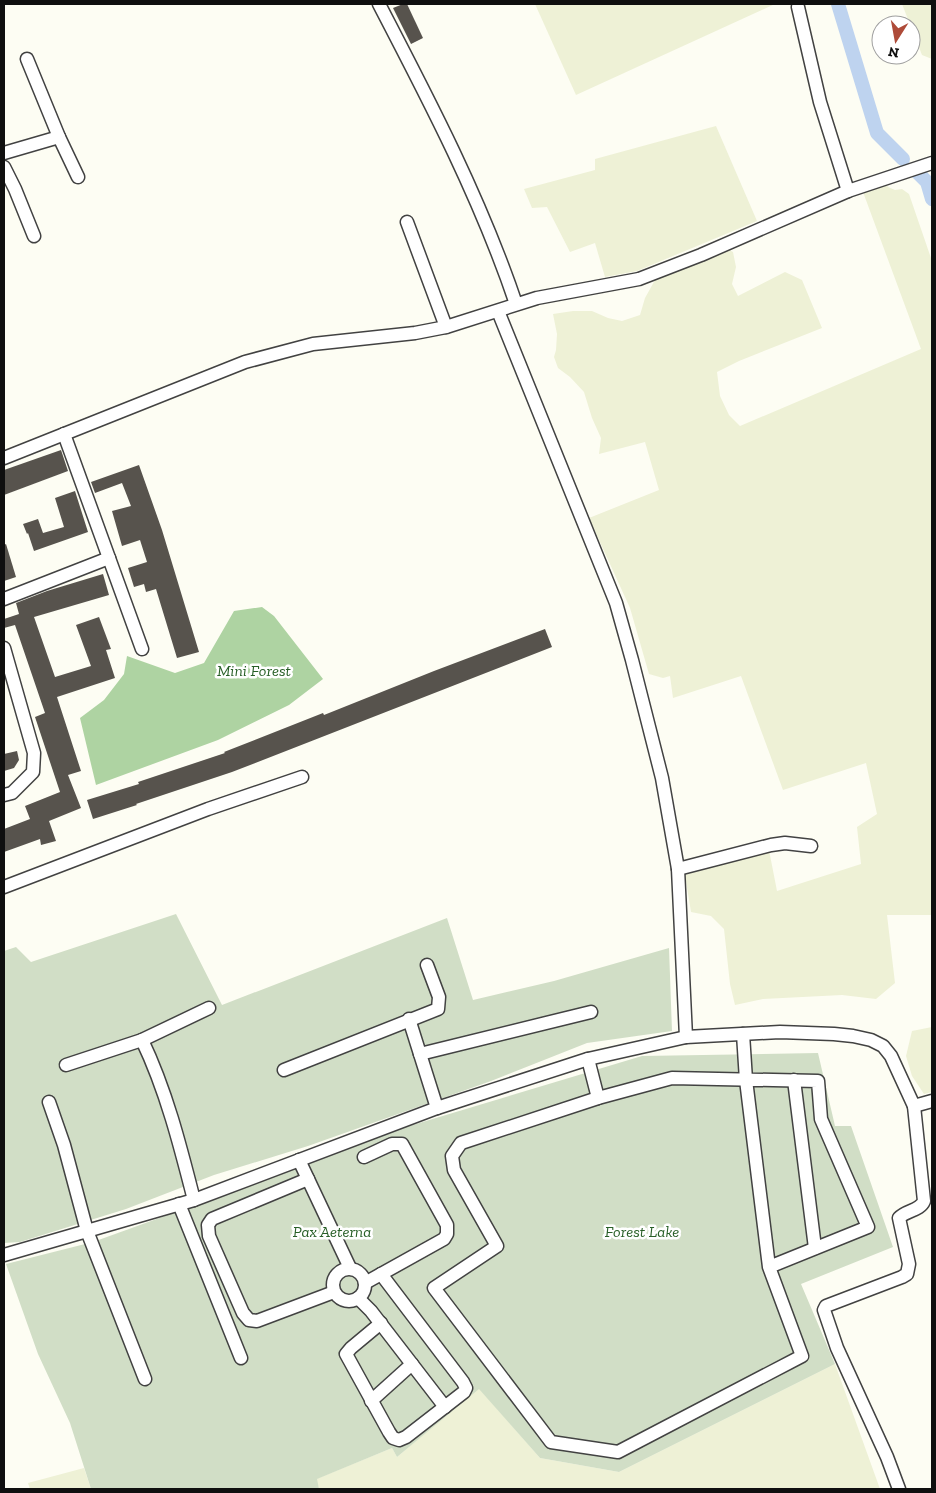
<svg xmlns="http://www.w3.org/2000/svg" width="936" height="1493" viewBox="0 0 936 1493" font-family="'Zilla Slab',serif">
<style>
.farmland{fill:#eef1d6}
.forest{fill:#aed3a2}
.cemetery{fill:#d1dec6}
.lines{fill:none;stroke-linecap:round;stroke-linejoin:round}
.canal{stroke:#bed3ef;stroke-width:14}
.building{fill:#57534d}
.minor-casing{stroke:#424242;stroke-width:15}
.minor{stroke:#fff;stroke-width:12}
.labels{text-anchor:middle;dominant-baseline:central;stroke-width:5;stroke-linejoin:round;paint-order:stroke}
.park-label{font-size:16px;font-style:italic;fill:#285f27;stroke:#fff}
</style>
<rect width="100%" height="100%" fill="#fdfdf3"/>
<g class="farmland">
<path d="M535 4H775L576 95Z"/>
<path d="M902 4H932V59L922 55Z"/>
<path d="M716 126 757 221 637 271 605 277 595 243 570 252 547 207 532 208 524 189 595 170V159Z"/>
<path d="M885 183 888 187 895 190 902 189 909 194 932 261V915H887L895 983 876 999 842 995 763 999 735 1005 730 984 724 929 711 916 691 912 685 875 769 850 777 891 861 864 857 827 877 814 866 763 783 790 741 676 673 698 670 676 663 678 649 674 630 608 589 518 659 490 645 442 599 454 601 438 592 418 584 392 570 377 558 368 554 357 556 350 557 334 553 314 573 311H592L608 318 622 321 640 315 645 298 655 280 726 248 733 252 736 267 732 284 738 296 785 272 802 280 822 328 739 361 717 372 720 396 729 415 740 426 921 349 863 192Z"/>
<path d="M932 1027V1092L924 1094 912 1076 906 1056 912 1031Z"/>
<path d="M835 1364 880 1489H319L316 1479 392 1448 397 1457 479 1388 540 1458 619 1472Z"/>
<path d="M84 1468 91 1489H30L28 1483Z"/>
</g>
<path class="forest" d="M262 607 274 616 323 679 289 705 218 740 96 785 80 718 104 700 124 674 127 656 175 673 204 663 234 611Z"/>
<g class="cemetery">
<path d="M176 914 222 1005 447 918 473 1000 554 981 669 948 672 1031 587 1043 491 1081 308 1146 214 1175 126 1209 20 1242 4 1243V951L16 947 31 962Z"/>
<path d="M818 1053 835 1126H851L893 1247 801 1284 835 1364 619 1472 540 1458 479 1389 397 1457 392 1448 317 1479 319 1489H91L70 1423 38 1354 6 1264 93 1242 187 1208 284 1169 406 1127 642 1056Z"/>
</g>
<g class="lines">
<g class="canal">
<path d="M838 4 877 133 903 159"/>
<path d="M915 170 927 182 932 199"/>
</g>
</g>
<g class="building">
<path d="M403 4H407L423 38 411 44 393 8Z"/>
<path d="M61 450 68 471 4 495V470Z"/>
<path d="M139 465 162 530 199 652 177 658 156 589 146 592 144 584 134 587 128 568 147 562 140 540 122 546 112 511 131 506 122 483 95 493 91 482Z"/>
<path d="M75 491 88 532 34 551 28 533 27 534 23 524 38 519 43 533 64 527 55 498Z"/>
<path d="M6 544 16 577 4 581V545Z"/>
<path d="M103 574 109 595 34 617 55 677 91 666 76 625 99 617 111 649 106 650 115 678 57 697 81 771 68 775 81 808 49 821 56 841 41 845 40 839 4 852V829L30 819 25 806 60 792 35 717 45 713 15 625 4 628V619L19 614 16 603 47 591Z"/>
<path d="M545 629 552 647 232 772 136 804 137 805 93 819 87 800 139 784 138 782 225 753 224 752 323 713 324 715 434 671Z"/>
<path d="M17 751 19 760 14 768 4 771V754Z"/>
</g>
<g class="lines">
<defs>
<g id="minor">
<path d="M379 4C430 102 481 200 516 304"/>
<path d="M798 7 820 102 848 191"/>
<path d="M27 59 59 137"/>
<path d="M4 153 59 137 78 177"/>
<path d="M4 167 15 189 34 236"/>
<path d="M407 222 446 327"/>
<path d="M498 311 616 603 632 660 662 778 678 869 686 1037"/>
<path d="M64 434 142 649"/>
<path d="M4 458 245 362 313 344 415 333 446 327 537 298 639 279 701 255 848 191 932 163"/>
<path d="M4 599 109 558"/>
<path d="M4 648 34 753 33 772 12 793 4 795"/>
<path d="M678 869 771 845 785 843 811 846"/>
<path d="M4 887 208 809 302 777"/>
<path d="M409 1019 437 1108"/>
<path d="M743 1034 746 1080 769 1267 802 1356 618 1452 551 1442 434 1288 497 1246 454 1170 452 1156 461 1143 598 1098 672 1078 818 1081 821 1119 868 1227 769 1267"/>
<path d="M142 1040 209 1008"/>
<path d="M420 1054 591 1012"/>
<path d="M588 1059 598 1098"/>
<path d="M66 1065 142 1040C166 1090 180 1145 194 1200"/>
<path d="M284 1070 438 1009 439 997 427 965"/>
<path d="M794 1080 815 1248"/>
<path d="M49 1102 64 1145 87 1231 145 1379"/>
<path d="M364 1157 392 1144H402L447 1225V1234L444 1239 365 1283"/>
<path d="M299 1160 350 1268"/>
<path d="M308 1179 212 1219 208 1225 209 1236 243 1313 249 1320 257 1321 334 1292"/>
<path d="M179 1204 241 1358"/>
<path d="M4 1255 194 1200 437 1108 588 1059 686 1037 780 1032 834 1034 853 1036 871 1040 883 1046 891 1056 914 1106 932 1101"/>
<circle cx="349" cy="1285" r="16"/>
<path d="M358 1298 371 1311 445 1407"/>
<path d="M381 1323 351 1348 346 1354 389 1432 393 1438 399 1440 406 1437 464 1392 466 1388 463 1382 381 1274"/>
<path d="M371 1401 412 1364"/>
<path d="M899 1489 887 1457 837 1348 824 1310 826 1306 902 1277 907 1274 909 1264 899 1218C906 1210 920 1211 924 1201L914 1106"/>
</g>
</defs>
<use href="#minor" class="minor-casing"/>
<use href="#minor" class="minor"/>
</g>
<g class="labels">
<g class="park-label">
<text x="254" y="670">Mini Forest</text>
<text x="332" y="1231">Pax Aeterna</text>
<text x="642" y="1231">Forest Lake</text>
</g>
</g>
<rect width="936" height="1493" fill="none" stroke="#0f0f0f" stroke-width="10"/>
<g transform="translate(896 40) rotate(191)"><circle r="24" fill="#ffffff" stroke="#9f9f9f"/>
<path d="M0-4L9 19L0 12L-9 19Z" fill="#ae4b39"/>
<text y="-8" font-size="14" font-weight="bold" text-anchor="middle" fill="#0f0f0f">N</text>
</g>
</svg>
